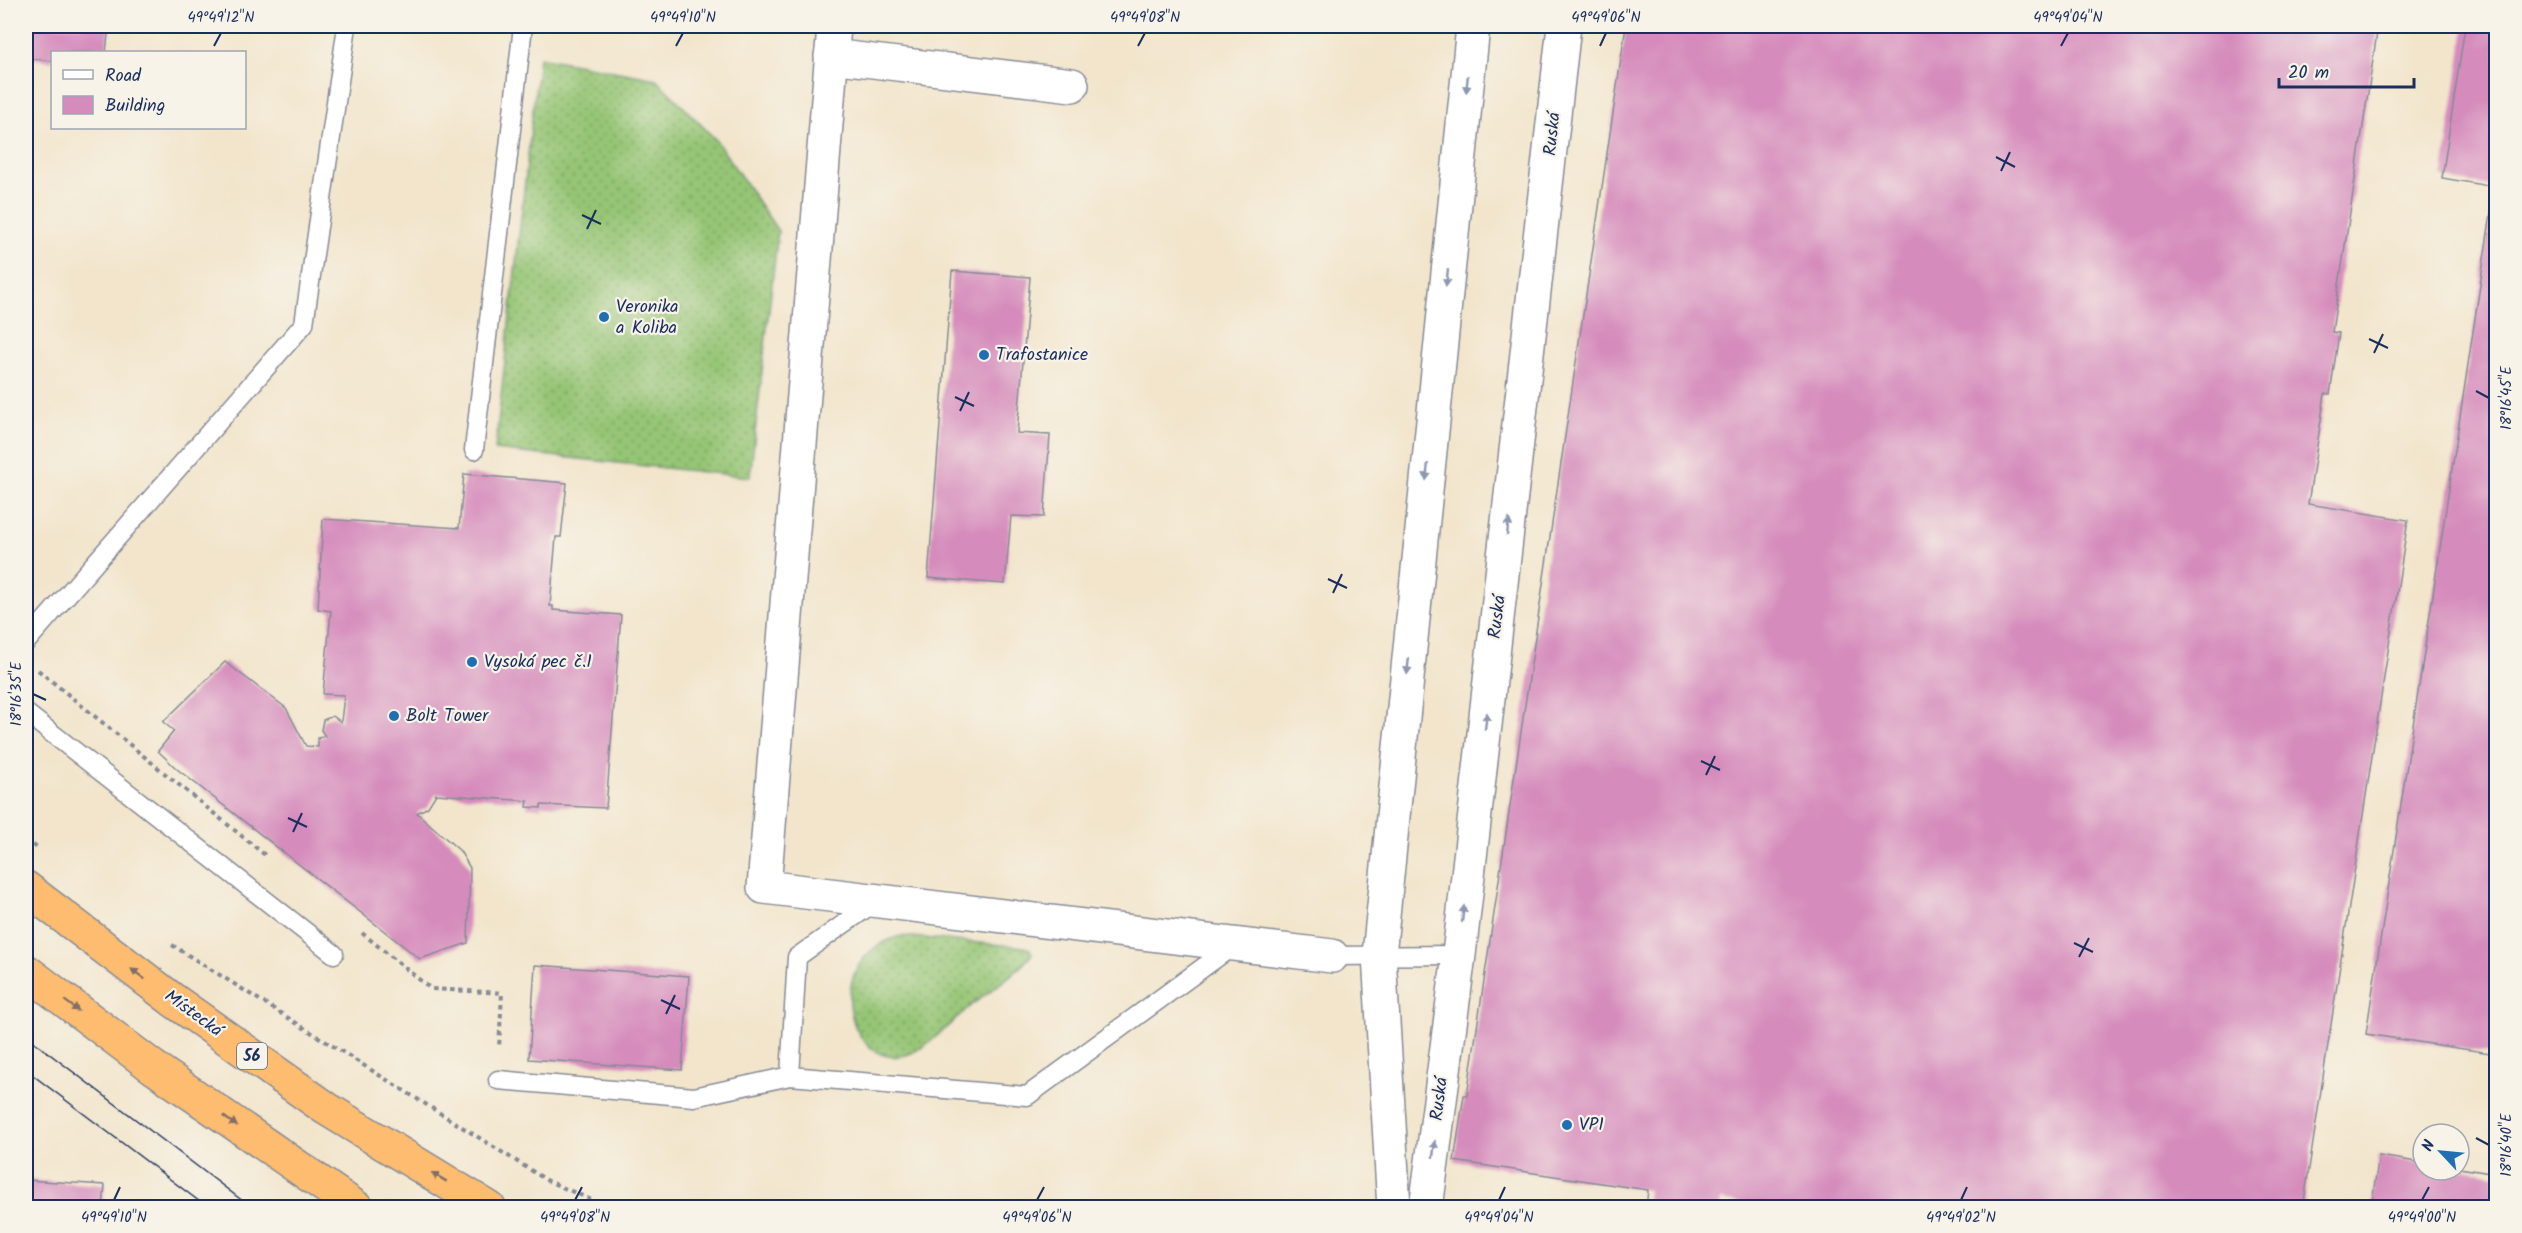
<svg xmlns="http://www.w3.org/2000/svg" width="2522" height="1233" viewBox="0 0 2522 1233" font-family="Kalam,sans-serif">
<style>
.grass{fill:url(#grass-dots);stroke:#587a69;stroke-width:1.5}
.building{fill:#d58bbc}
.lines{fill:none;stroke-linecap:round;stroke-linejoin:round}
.lane-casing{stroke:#868a95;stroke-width:21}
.street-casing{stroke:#868a95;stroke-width:36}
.highway-casing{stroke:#868a95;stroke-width:36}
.path{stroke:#868a95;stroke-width:4;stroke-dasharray:4.5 4.5;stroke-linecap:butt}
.lane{stroke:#fff;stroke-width:18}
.street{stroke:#fff;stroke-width:33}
.highway{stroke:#fdbc70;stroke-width:33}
.tram{stroke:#1b2f5e;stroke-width:1.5}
.oneway{fill:#8d97ae}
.oneway2{fill:#816e66}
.ticks{fill:none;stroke:#1b2f5e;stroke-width:2}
.poi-dot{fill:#1f6fb2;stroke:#f7f3e8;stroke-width:2}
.labels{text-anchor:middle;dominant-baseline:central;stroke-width:4.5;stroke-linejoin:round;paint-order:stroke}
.shield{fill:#f7f3e8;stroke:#5d6a87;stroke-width:1.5}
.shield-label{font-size:16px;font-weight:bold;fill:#1b2f5e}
.street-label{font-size:18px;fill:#1b2f5e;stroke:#f7f3e8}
.poi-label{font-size:18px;fill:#1b2f5e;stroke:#f7f3e8;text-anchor:start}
.neatline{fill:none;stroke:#1b2f5e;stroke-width:2}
.ticks-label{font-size:15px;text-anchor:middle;fill:#1b2f5e}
</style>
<defs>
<pattern id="grass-dots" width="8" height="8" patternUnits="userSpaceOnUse" patternTransform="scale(1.5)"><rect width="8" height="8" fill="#95c574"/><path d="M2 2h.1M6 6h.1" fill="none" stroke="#79a062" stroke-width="1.8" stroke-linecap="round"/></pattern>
</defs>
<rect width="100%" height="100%" fill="#f7f3e8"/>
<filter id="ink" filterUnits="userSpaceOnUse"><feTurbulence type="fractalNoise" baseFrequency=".0167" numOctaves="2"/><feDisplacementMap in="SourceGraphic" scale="12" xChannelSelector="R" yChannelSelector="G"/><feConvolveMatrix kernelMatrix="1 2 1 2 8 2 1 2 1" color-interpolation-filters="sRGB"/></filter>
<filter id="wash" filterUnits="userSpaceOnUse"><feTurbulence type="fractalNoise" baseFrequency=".008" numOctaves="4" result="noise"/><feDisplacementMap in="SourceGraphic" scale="24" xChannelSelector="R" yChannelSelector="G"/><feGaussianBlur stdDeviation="1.35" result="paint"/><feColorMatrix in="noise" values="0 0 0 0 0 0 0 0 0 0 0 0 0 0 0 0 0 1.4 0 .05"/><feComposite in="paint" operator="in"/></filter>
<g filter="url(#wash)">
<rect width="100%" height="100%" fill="#f2e5cc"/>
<g class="grass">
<path d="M539 57 656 79 716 140 778 231 750 477 495 450Z"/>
<path d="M901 936 1024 947 1030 949 1032 954C1020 971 985 994 968 1008 952 1022 926 1049 906 1055 848 1071 818 957 901 936Z"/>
</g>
<g id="blocks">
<g class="building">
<path d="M26 26H109L106 52H52V61L26 58Z"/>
<path d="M1626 26H2378L2332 332 2339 333 2330 394H2325L2308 504 2408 520 2303 1208H1769L1720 1200 1719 1208H1646L1648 1190 1454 1161 1464 1095H1467Z"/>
<path d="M2465 26H2496V1054L2366 1034 2495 187 2442 178Z"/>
<path d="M952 271 1030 277 1017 433 1050 435 1044 517 1011 516 1005 584 928 578Z"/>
<path d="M464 474 567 483 561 537H556L550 606H553V610L621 615 606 808 541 805V808L527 807 528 801 436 794 428 807 417 813 460 851 470 868 468 943 420 959 177 769 158 751 174 731 163 722 225 662 286 708 306 746 318 747V738L325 736 321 730 323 720 333 716 341 722 344 695 323 694 331 611 318 609 323 519 459 528Z"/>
<path d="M535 965 689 976 682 1070 529 1059Z"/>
<path d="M2379 1156 2423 1163V1170H2459V1168L2496 1174V1208H2371Z"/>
<path d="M26 1180 105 1185 103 1208H26Z"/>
</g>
</g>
</g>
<g filter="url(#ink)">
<use href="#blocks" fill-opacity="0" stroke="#868a95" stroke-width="1.5"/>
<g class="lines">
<defs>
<g id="lane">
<path d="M474 450 523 26"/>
<path d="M26 642 304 324 347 26"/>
<path d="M26 713 334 954"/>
<path d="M875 902 797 957 790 1076 1027 1096 1234 945"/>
<path d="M1332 956 1459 955"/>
<path d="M498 1080 694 1097 790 1076"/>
</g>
<g id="street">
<path d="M834 26 764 887 1332 956"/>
<path d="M831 56 1072 85"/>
<path d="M1394 1208 1379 955 1473 26"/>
<path d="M1426 1208 1459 955 1564 26"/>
</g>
<g id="highway">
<path d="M26 888 173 1000 327 1109 489 1208"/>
<path d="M26 971 153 1067 357 1208"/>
</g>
</defs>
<use href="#lane" class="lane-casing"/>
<use href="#street" class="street-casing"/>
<use href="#highway" class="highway-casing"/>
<g class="path">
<path d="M38 670 265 855"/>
<path d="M26 839 37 848"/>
<path d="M362 933 431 989 502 993 499 1048"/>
<path d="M172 945 548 1181 610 1208"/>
</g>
<use href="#lane" class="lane"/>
<use href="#street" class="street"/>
<use href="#highway" class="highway"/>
<g class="tram">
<path d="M26 1036 252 1208"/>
<path d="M26 1070 208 1208"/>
</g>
</g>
<defs><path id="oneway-solid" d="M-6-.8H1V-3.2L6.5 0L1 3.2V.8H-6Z" transform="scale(1.5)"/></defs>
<g class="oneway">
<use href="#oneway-solid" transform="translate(1467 84) rotate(96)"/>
<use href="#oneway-solid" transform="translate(1447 278) rotate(96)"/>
<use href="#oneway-solid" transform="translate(1427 472) rotate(96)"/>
<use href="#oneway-solid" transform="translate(1508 527) rotate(-83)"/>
<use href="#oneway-solid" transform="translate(1408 666) rotate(96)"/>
<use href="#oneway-solid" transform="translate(1486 721) rotate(-83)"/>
<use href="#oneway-solid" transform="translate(1463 914) rotate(-83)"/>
<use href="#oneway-solid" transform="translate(1434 1149) rotate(-83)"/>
</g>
<g class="oneway2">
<use href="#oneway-solid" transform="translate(138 974) rotate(-143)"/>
<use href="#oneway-solid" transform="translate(72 1006) rotate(37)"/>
<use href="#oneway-solid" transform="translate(230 1121) rotate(35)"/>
<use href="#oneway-solid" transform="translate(439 1177) rotate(-149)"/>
</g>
</g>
<path class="ticks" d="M214 46 221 33M676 46 683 33M1138 46 1145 33M1600 46 1606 33M2061 46 2068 33M1996 157 2015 167M2001 171 2010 152M582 215 601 224M587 229 596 210M2369 339 2388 348M2374 353 2383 334M2476 391 2489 398M955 397 974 406M960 411 969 392M1328 579 1347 588M1333 593 1342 574M33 694 46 700M1701 761 1720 770M1706 775 1715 756M288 818 307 827M293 832 302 813M2074 943 2093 952M2079 957 2089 938M661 1000 680 1009M666 1014 675 995M2476 1138 2489 1145M114 1200 120 1187M575 1200 582 1187M1037 1200 1044 1187M1499 1200 1505 1187M1961 1200 1967 1187M2422 1200 2429 1187"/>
<g class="poi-dot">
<circle cx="604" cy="317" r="6"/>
<circle cx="984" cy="355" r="6"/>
<circle cx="472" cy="662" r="6"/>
<circle cx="394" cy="716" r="6"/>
<circle cx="1567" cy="1125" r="6"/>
</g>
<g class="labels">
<rect class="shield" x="237" y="1043" width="30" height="26" rx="4.5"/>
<g class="shield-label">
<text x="252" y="1056">56</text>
</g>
<g class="street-label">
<text transform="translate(1553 134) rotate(-84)">Ruská</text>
<text transform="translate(1498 617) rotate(-83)">Ruská</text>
<text transform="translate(193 1014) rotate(36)">Místecká</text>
<text transform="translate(1440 1099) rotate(-83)">Ruská</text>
</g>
<g class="poi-label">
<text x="616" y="307">Veronika<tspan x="616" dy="21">a Koliba</tspan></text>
<text x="996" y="355">Trafostanice</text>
<text x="484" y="662">Vysoká pec č.1</text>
<text x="406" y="716">Bolt Tower</text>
<text x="1579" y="1125">VP1</text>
</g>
</g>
<rect width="2522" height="1233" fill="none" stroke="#f7f3e8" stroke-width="66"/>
<rect x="51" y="51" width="195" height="78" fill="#f7f3e8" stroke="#9fa5b1" stroke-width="1.5"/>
<rect x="63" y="70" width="30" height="9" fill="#ffffff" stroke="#9fa5b1" stroke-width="1.5"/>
<text x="105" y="81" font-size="18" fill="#1b2f5e">Road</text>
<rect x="63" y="96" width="30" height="18" fill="#d58bbc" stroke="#9fa5b1" stroke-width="1.5"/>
<text x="105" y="111" font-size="18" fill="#1b2f5e">Building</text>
<g transform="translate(2441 1152) rotate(296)"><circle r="28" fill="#f7f3e8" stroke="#9fa5b1" stroke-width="1.5"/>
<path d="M0-4.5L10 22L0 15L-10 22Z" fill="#1f6fb2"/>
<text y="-9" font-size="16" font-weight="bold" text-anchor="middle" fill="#1b2f5e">N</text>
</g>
<path d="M2279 78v9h135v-9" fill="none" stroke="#1b2f5e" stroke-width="3"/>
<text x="2288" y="78" font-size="18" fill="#1b2f5e" stroke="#f7f3e8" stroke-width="4.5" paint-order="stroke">20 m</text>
<rect x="33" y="33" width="2456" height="1167" class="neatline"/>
<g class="ticks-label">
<text x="221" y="22">49°49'12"N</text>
<text x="683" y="22">49°49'10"N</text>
<text x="1145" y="22">49°49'08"N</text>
<text x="1606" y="22">49°49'06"N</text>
<text x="2068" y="22">49°49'04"N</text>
<text transform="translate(2506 398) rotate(-90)" y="5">18°16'45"E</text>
<text transform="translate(16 694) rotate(-90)" y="5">18°16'35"E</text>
<text transform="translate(2506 1145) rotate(-90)" y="5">18°16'40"E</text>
<text x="114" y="1222">49°49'10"N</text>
<text x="575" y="1222">49°49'08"N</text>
<text x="1037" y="1222">49°49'06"N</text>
<text x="1499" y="1222">49°49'04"N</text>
<text x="1961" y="1222">49°49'02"N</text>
<text x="2422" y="1222">49°49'00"N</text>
</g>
</svg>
